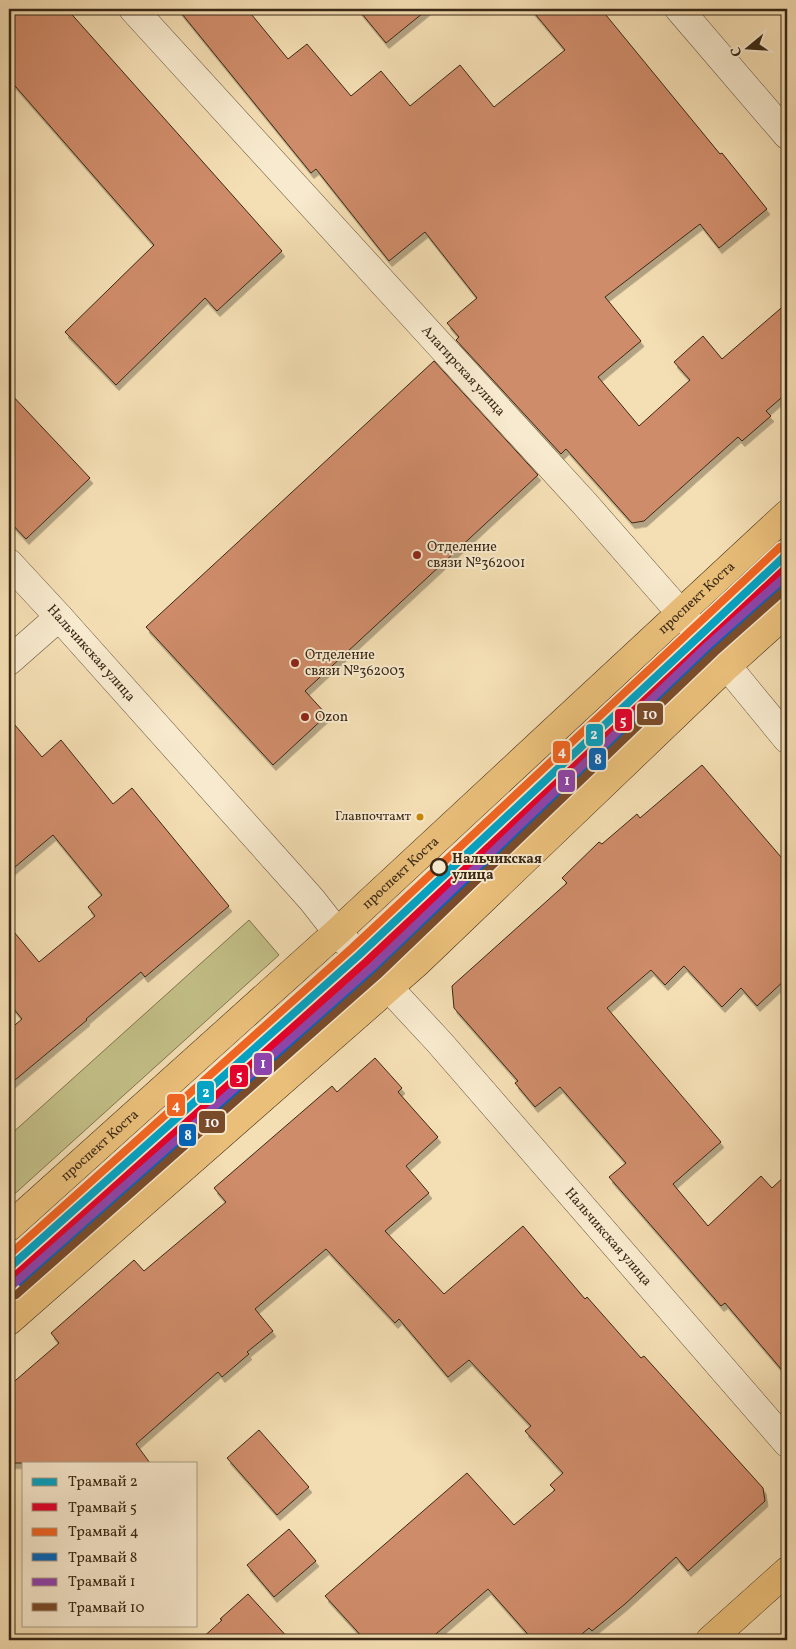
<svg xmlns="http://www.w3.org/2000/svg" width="796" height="1649" viewBox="0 0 796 1649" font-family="Vollkorn,serif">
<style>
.green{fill:#c3bf87;stroke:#7e744e}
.building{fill:#cf8c6a;stroke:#392816;filter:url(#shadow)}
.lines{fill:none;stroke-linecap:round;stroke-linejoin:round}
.minor-casing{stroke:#68563d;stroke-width:29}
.major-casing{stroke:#392816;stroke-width:29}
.minor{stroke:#f8eace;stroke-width:28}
.major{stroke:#eabf7a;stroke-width:28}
.tram-1-casing{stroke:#f8eace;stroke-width:11}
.tram-2-casing{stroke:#f8eace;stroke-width:11}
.tram-3-casing{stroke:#f8eace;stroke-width:11}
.tram-4-casing{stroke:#f8eace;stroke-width:11}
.tram-5-casing{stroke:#f8eace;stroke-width:11}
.tram-6-casing{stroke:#f8eace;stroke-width:11}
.tram-1{stroke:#03a3c5;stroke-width:8}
.tram-2{stroke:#e4002b;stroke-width:8}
.tram-3{stroke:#f26522;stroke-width:8}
.tram-4{stroke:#0065bd;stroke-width:8}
.tram-5{stroke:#8e44ad;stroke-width:8}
.tram-6{stroke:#7a4b2a;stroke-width:8}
.poi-dot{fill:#8f2418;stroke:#f8eace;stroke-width:2}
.bus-dot{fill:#c88606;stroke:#f8eace;stroke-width:2}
.stop-dot{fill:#f8eace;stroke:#392816;stroke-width:2.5}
.labels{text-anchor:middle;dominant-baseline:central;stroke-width:4;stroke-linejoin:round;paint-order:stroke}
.bus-label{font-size:13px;fill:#392816;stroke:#f8eace;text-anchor:end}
.street-label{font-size:14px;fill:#392816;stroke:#f8eace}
.poi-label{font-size:14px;fill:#392816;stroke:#f8eace;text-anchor:start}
.stop-label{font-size:14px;font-weight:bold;fill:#392816;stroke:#f8eace;text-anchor:start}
.line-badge{stroke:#f8eace;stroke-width:2}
.badge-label{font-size:14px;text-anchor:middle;font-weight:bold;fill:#fff}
</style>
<defs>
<filter id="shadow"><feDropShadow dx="3" dy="5.5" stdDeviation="0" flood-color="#0004"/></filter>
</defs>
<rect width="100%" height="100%" fill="#f4deb3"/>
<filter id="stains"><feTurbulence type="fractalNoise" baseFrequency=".004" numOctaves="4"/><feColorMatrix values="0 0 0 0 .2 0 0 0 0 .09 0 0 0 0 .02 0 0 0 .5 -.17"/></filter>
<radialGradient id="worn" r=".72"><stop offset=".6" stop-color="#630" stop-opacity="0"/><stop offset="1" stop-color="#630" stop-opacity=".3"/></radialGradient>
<path class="green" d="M249 920 279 955 9 1199V1136Z"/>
<g class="building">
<path d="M9 9H67L282 251 217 311 205 298 116 385 65 332 154 245 9 79Z"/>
<path d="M178 9H247L288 59 307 44 351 96 381 71 410 106 460 65 494 107 565 50 531 9H601L720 154 722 153 767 209 719 248 700 224 605 297 641 341 598 377 639 426 690 380 674 362 703 336 722 359 787 303V393L766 411 771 416 742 441 738 437 644 521 632 523 566 449 561 454 456 340 459 337 447 323 477 298 425 232 389 261 316 169 311 173Z"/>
<path d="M358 9H428L386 43Z"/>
<path d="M434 361 538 475 305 691 327 715 273 765 146 627Z"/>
<path d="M9 392 90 478 26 539 9 521Z"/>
<path d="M9 718 42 757 61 740 113 804 132 788 229 906 145 977 141 972 86 1019 87 1020 9 1085V1030L22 1019 9 1003V926L39 962 95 916 88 907 102 895 53 835 9 872Z"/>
<path d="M702 765 787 864V978L757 1006 741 988 722 1007 684 966 665 985 651 970 607 1008 721 1142 673 1184 708 1226 761 1176 772 1188 787 1174V1376L725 1303 721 1306 609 1177 626 1163 560 1087 535 1107 515 1083 518 1081 454 1008 452 986 567 883 562 878 599 842 602 844 637 814 640 818Z"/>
<path d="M375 1058 402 1088 398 1092 438 1137 406 1166 429 1193 385 1231 444 1294 523 1226 585 1299 587 1297 641 1358 644 1356 763 1488 765 1501 688 1571 676 1557 625 1604 592 1631 589 1628 575 1640H533L488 1589 429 1640H365L325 1596 467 1473 514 1525 555 1490 550 1485 563 1473 525 1431 531 1426 469 1360 448 1377 399 1319 395 1323 326 1249 255 1309 273 1331 247 1352 249 1354 222 1377 218 1372 136 1444 150 1463H9V1386L59 1343 51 1333 134 1260 144 1271 226 1202 214 1188 332 1086 337 1092Z"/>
<path d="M259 1430 309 1487 277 1515 227 1458Z"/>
<path d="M289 1529 316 1561 274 1597 247 1565Z"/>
<path d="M248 1594 290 1640H200L222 1620 220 1619Z"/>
</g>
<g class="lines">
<defs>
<g id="minor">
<path id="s1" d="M133 9 585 504 727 666 787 739"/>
<path d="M679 9 787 135"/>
<path id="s2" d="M9 563 59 617 312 900 337 932 440 1043 787 1443"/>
<path d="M9 661 59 617"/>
</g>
<g id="major">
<path id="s3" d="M9 1227 337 932 787 514"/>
<path d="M9 1321 418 962 727 666 787 612"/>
<path d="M710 1640 787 1571"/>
</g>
</defs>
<use href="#minor" class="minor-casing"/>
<use href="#major" class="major-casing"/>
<use href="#minor" class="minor"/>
<use href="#major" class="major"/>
<defs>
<path id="tram-1" d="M9 1268 359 955 787 554"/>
<path id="tram-2" d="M16 1275 366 962 787 567"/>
<path id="tram-3" d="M9 1255 352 948 780 547"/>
<path id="tram-4" d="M22 1283 373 970 787 581"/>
<path id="tram-5" d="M9 1288 371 968 708 645 787 575"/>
<path id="tram-6" d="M16 1295 378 975 715 652 787 588"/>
</defs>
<use href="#tram-1" class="tram-1-casing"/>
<use href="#tram-2" class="tram-2-casing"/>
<use href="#tram-3" class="tram-3-casing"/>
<use href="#tram-4" class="tram-4-casing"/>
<use href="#tram-5" class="tram-5-casing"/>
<use href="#tram-6" class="tram-6-casing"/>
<use href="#tram-1" class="tram-1"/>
<use href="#tram-2" class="tram-2"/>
<use href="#tram-3" class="tram-3"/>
<use href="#tram-4" class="tram-4"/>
<use href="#tram-5" class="tram-5"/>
<use href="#tram-6" class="tram-6"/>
</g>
<g class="poi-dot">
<circle cx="417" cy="555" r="5"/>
<circle cx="295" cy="663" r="5"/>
<circle cx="305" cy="717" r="5"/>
</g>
<circle class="bus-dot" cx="420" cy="817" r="4.5"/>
<circle class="stop-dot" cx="439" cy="867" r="8"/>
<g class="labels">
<g class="bus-label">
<text x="411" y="817">Главпочтамт</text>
</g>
<g class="street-label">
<text stroke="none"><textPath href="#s1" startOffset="490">Алагирская улица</textPath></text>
<text stroke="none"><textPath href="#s3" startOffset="932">проспект Коста</textPath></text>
<text stroke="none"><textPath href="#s2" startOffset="122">Нальчикская улица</textPath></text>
<text stroke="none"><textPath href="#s3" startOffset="528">проспект Коста</textPath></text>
<text stroke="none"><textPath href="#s3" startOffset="122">проспект Коста</textPath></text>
<text stroke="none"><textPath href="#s2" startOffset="902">Нальчикская улица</textPath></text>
</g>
<g class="poi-label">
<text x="427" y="547">Отделение<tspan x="427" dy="16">связи №362001</tspan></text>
<text x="305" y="655">Отделение<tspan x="305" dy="16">связи №362003</tspan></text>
<text x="315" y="717">Ozon</text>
</g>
<g class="stop-label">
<text x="452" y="859">Нальчикская<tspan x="452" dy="16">улица</tspan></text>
</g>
</g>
<g class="line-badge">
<rect x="636" y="702" width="28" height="24" rx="5" fill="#7a4b2a"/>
<rect x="614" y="708" width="19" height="24" rx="5" fill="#e4002b"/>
<rect x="585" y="723" width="19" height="24" rx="5" fill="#03a3c5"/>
<rect x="552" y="740" width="19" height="24" rx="5" fill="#f26522"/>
<rect x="588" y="747" width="19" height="24" rx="5" fill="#0065bd"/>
<rect x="557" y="769" width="19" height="24" rx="5" fill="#8e44ad"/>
<rect x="253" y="1052" width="20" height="24" rx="5" fill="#8e44ad"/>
<rect x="229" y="1064" width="20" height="24" rx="5" fill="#e4002b"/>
<rect x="196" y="1080" width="19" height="24" rx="5" fill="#03a3c5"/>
<rect x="166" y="1093" width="20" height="24" rx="5" fill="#f26522"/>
<rect x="198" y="1110" width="28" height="24" rx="5" fill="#7a4b2a"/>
<rect x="178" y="1123" width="19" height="24" rx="5" fill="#0065bd"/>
</g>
<g class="badge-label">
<text x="650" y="719">10</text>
<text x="623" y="725">5</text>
<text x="594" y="739">2</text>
<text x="562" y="756">4</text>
<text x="598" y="764">8</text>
<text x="567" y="785">1</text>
<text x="263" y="1068">1</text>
<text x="239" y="1080">5</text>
<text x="206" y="1097">2</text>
<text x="176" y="1110">4</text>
<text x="212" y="1127">10</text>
<text x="188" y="1140">8</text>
</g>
<rect width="796" height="1649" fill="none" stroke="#f4deb3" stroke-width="30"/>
<rect x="10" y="10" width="776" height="1629" fill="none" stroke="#392816" stroke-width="2.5"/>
<rect x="15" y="15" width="766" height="1619" fill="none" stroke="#392816"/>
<rect x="22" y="1462" width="175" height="165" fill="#f8eace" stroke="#ac9c84"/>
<rect x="32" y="1478" width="25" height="8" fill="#03a3c5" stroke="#ac9c84"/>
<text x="68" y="1486" font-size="15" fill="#392816">Трамвай 2</text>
<rect x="32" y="1503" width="25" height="8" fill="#e4002b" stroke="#ac9c84"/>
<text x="68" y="1512" font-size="15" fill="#392816">Трамвай 5</text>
<rect x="32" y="1528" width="25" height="8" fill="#f26522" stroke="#ac9c84"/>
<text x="68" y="1536" font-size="15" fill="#392816">Трамвай 4</text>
<rect x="32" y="1553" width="25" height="8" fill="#0065bd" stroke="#ac9c84"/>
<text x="68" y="1562" font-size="15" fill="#392816">Трамвай 8</text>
<rect x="32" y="1578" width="25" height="8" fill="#8e44ad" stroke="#ac9c84"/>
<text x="68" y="1586" font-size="15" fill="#392816">Трамвай 1</text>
<rect x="32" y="1603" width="25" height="8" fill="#7a4b2a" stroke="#ac9c84"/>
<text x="68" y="1612" font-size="15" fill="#392816">Трамвай 10</text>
<g transform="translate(748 48) rotate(252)" stroke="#f8eace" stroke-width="4" paint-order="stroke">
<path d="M0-4L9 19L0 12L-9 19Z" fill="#392816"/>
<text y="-8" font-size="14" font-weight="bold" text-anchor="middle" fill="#392816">С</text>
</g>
<rect width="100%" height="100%" filter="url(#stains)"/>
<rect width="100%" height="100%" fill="url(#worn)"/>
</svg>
